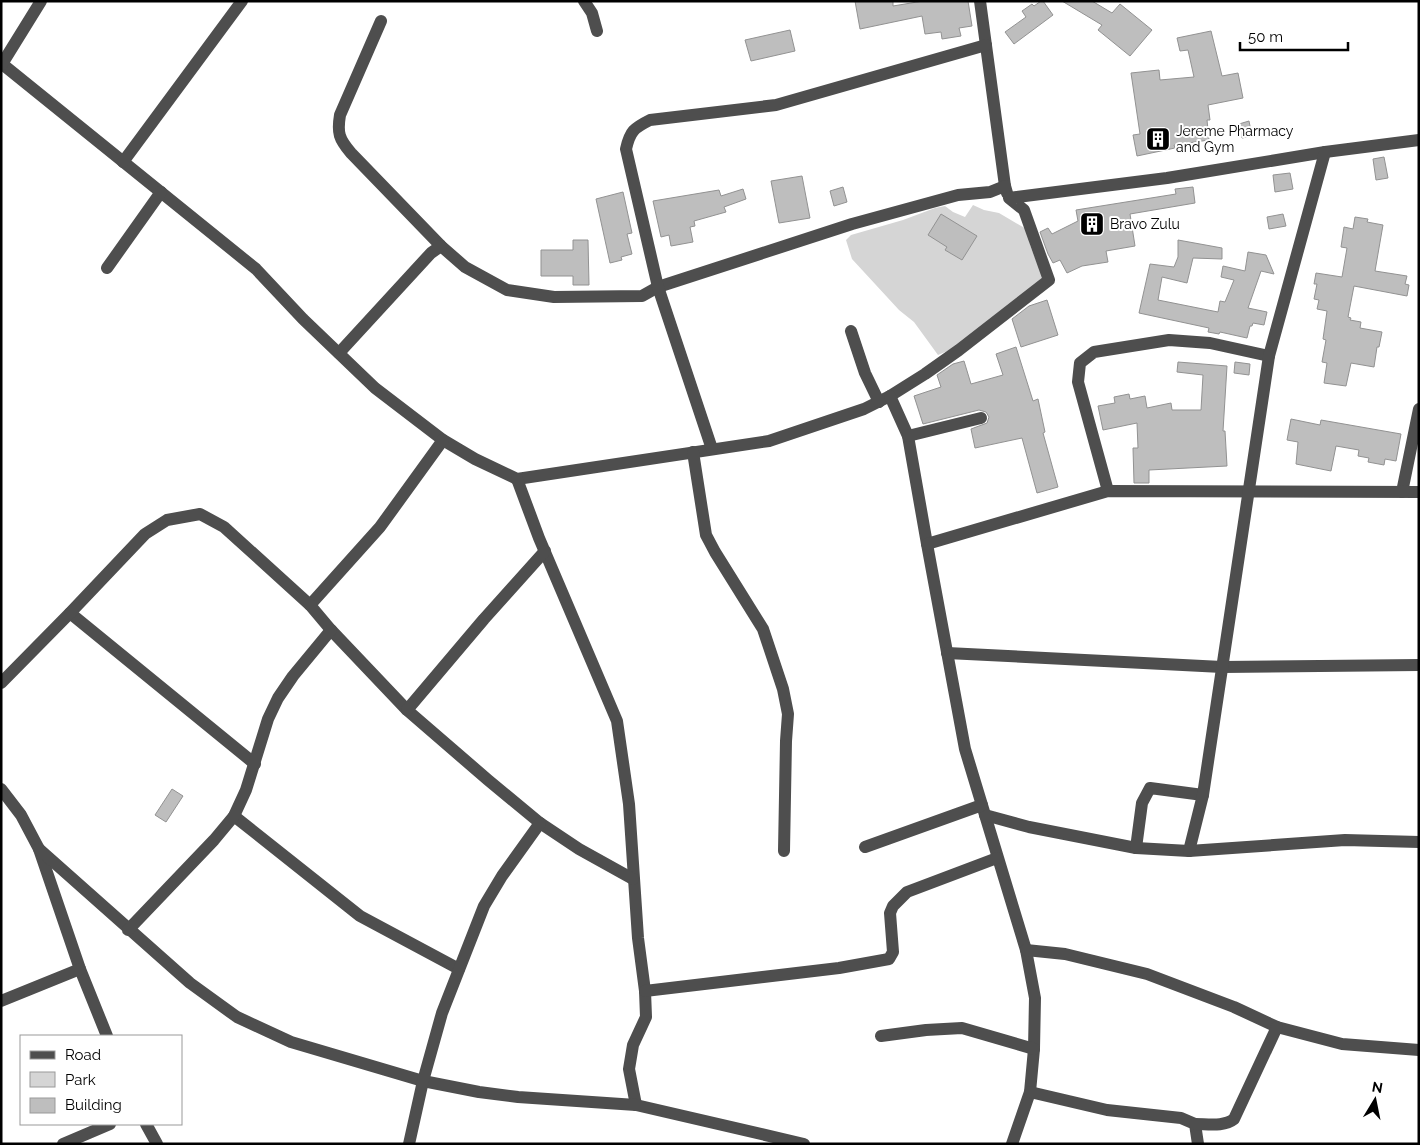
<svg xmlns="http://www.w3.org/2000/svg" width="1420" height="1145" viewBox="0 0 1420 1145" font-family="Raleway,sans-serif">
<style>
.green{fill:#d5d5d5}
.building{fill:#bebebe;stroke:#929292}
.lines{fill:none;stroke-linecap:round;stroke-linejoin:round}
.minor{stroke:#4e4e4e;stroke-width:12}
.labels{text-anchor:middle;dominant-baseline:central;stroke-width:4;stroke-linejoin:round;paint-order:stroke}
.poi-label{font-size:14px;fill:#000;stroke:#fff;text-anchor:start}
</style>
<rect width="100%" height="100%" fill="#fff"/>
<path class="green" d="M973 205 984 210 999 213 1028 230 1030 245 1044 281 957 347 938 355 914 322 899 310 852 259 846 240 851 235 903 220 935 208 945 206 953 212 965 217Z"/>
<g class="building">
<path d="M855 1H893V6L923 1H968L972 26 959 28 961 36 942 39 941 32 925 34 922 16 860 29Z"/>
<path d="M1041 1H1043L1053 15 1014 44 1005 32 1026 17 1022 11 1032 4 1034 6Z"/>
<path d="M1062 1H1092L1112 13 1120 4 1152 30 1130 56 1098 30 1102 25Z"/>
<path d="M790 30 795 51 751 61 745 40Z"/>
<path d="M1211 31 1222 76 1238 73 1243 98 1208 105 1210 120H1207L1209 140 1174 145 1175 148 1137 156 1133 135 1140 134 1131 73 1159 70 1160 80 1194 77 1188 50 1180 51 1177 38Z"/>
<path d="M1249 121 1252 136 1242 138 1239 124Z"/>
<path d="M1384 157 1388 178 1376 180 1373 159Z"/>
<path d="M1290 173 1293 189 1275 192 1273 175Z"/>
<path d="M802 176 810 218 779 223 771 181Z"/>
<path d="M843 187 847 202 834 206 830 191Z"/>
<path d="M1193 187 1195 203 1130 214 1135 246 1106 251 1108 262 1082 266 1067 273 1060 260 1053 263 1048 254 1040 232 1048 228 1052 234 1078 221 1076 210 1176 194 1175 189Z"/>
<path d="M743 189 746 199 724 207 726 212 694 221 695 226 690 227 693 242 671 246 669 235 661 237 653 201 719 190 721 196Z"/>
<path d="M623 192 632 233 627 234 632 254 621 257 622 260 610 263 596 199Z"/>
<path d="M941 214 977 236 962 260 945 250 947 247 928 235Z"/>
<path d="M1283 214 1286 226 1269 229 1267 217Z"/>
<path d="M1355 217 1368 219 1367 222 1383 225 1375 271 1407 276 1405 284 1409 285 1407 296 1354 286 1348 317 1351 318 1350 320 1361 322 1360 328 1382 332 1379 347H1377L1374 367 1351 363 1346 386 1324 383 1327 363 1322 362 1326 340 1323 339 1327 311 1317 309 1319 300 1314 299 1317 284H1314L1316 273 1342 277 1347 248 1341 247 1344 227 1353 229Z"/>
<path d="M573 240H588L589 285H573V276H541V250H573Z"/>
<path d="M1178 240 1222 248V259L1193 258 1187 283 1162 277 1158 300 1218 312 1220 301 1225 302 1234 280 1221 277 1223 266 1245 271 1248 252 1266 255 1274 274 1261 271 1248 308 1267 312 1264 325 1253 323 1252 326H1250L1247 338 1220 332 1219 334 1208 332 1209 328 1139 313 1150 264 1174 267 1178 257Z"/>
<path d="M1047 300 1058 335 1021 347 1012 319 1029 306Z"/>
<path d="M1016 347 1033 401 1038 399 1045 432 1043 433 1058 487 1037 493 1022 438 975 448 971 429 987 423 989 417 986 412 979 410 923 424 914 396 941 387 937 375 953 364 964 361 971 384 1003 375 996 354Z"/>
<path d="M1178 362 1227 366 1223 431H1225L1227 466 1149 470V483H1134L1133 448H1138L1137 423 1103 430 1098 406 1115 403 1114 397 1129 394 1130 399 1145 396 1147 408 1171 403 1172 410H1201L1203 375 1177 372Z"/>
<path d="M1235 362 1250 364 1249 375 1234 373Z"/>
<path d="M1291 419 1320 425 1321 420 1401 434 1396 461 1385 459 1384 465 1368 462 1369 458 1358 456 1359 450 1336 446 1331 471 1296 464 1298 442 1287 440Z"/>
<path d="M172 789 183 796 166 822 155 815Z"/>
</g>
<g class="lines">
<g class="minor">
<path d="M584 1 592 13 597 31"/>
<path d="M980 1 1005 186 1007 193"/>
<path d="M381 21 340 115C337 133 339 139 351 153L441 246 465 267 507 290 554 297 642 296 658 287 852 224 958 195 990 192 1005 186"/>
<path d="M1 63 256 269 303 319 375 388 443 440 475 459 517 479 769 441 864 409 890 396 925 374 959 350 1049 280 1024 210 1009 198 1167 178 1325 152 1419 140"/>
<path d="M2 64 41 1"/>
<path d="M123 162 242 1"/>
<path d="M107 268 161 192"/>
<path d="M851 331 865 373 879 402"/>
<path d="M339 353 431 253 441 246"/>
<path d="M890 396 908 436 927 544 965 749 1026 950 1035 998 1034 1049 1030 1092 1012 1144"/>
<path d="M908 436 981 418"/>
<path d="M712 449 658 287 626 149C630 131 634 128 650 120L776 105 986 45"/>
<path d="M693 452 706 535 715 552 763 629 783 689 788 714 786 741 784 851"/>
<path d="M517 479 539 538 617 721 629 804 638 938 645 991 646 1017 633 1045 629 1069 636 1105"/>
<path d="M1108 491 1078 382 1080 363 1094 352 1169 340 1210 343 1269 356"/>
<path d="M1402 492 1419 409"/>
<path d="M927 544 1108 491 1419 492"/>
<path d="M310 605 380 527 443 440"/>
<path d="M70 613 255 764"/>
<path d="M947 653 1222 667 1419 665"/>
<path d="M1 683 70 613 145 534 167 520 200 514 224 527 310 605 331 630 407 710 488 780 540 823 579 849 633 879"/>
<path d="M407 710 484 619 545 551"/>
<path d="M1 789 21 815 39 849 80 969 107 1036"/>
<path d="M985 815 1029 827 1136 848 1189 851 1345 840 1419 842"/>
<path d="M234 816 360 916 459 969"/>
<path d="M865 847 982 805"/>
<path d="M1136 848 1142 803 1150 788 1203 795"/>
<path d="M39 849 190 983 237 1017 291 1042 423 1081 479 1092 518 1097 636 1105 804 1144"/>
<path d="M1189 851 1203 795 1269 356 1325 152"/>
<path d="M128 930 214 840 234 816 246 790 268 719 278 698 293 676 331 630"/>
<path d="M1026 950 1065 954 1147 974 1234 1007 1277 1027 1342 1044 1419 1050"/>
<path d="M645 991 839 968 889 959 893 952 890 913 893 906 907 892 997 858"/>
<path d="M1 1001 80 969"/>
<path d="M881 1036 926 1030 962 1028 1034 1049"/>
<path d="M1030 1092 1107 1110 1181 1118 1195 1124 1198 1144"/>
<path d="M146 1124 157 1144"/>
<path d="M1195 1124C1208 1124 1224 1127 1234 1119L1277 1027"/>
<path d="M63 1144 110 1124"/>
<path d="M409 1144 423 1081 442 1013 484 906 502 876 540 823"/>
</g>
</g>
<defs>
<symbol id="building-square" viewBox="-11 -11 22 22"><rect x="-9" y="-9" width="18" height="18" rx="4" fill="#000" stroke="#fff"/><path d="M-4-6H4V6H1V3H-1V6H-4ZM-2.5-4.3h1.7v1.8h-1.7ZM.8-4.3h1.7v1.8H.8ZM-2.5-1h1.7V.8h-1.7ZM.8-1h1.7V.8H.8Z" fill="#fff"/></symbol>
</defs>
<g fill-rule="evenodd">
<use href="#building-square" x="1144" y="125" width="28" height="28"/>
<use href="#building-square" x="1078" y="210" width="28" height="28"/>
</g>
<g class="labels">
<g class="poi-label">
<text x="1176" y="131">Jereme Pharmacy<tspan x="1176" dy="16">and Gym</tspan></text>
<text x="1110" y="224">Bravo Zulu</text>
</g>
</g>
<rect width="1420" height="1145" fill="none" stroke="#000000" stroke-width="5"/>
<rect x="20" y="1035" width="162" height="90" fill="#ffffff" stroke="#999999"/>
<rect x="30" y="1051" width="25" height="8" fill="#4e4e4e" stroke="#999999"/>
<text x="65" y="1060" font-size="15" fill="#000000">Road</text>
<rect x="30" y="1072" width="25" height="15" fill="#d5d5d5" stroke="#999999"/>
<text x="65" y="1085" font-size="15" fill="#000000">Park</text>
<rect x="30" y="1098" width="25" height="15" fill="#bebebe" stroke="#999999"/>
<text x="65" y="1110" font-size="15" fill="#000000">Building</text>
<g transform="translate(1375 1100) rotate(10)" stroke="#ffffff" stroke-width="4" paint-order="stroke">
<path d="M0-4L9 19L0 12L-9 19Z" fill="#000000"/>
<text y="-8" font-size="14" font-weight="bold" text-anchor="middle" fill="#000000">N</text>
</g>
<path d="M1240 42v8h108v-8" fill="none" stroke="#000000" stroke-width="2.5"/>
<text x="1248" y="42" font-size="15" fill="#000000" stroke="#ffffff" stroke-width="4" paint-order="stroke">50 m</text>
</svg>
